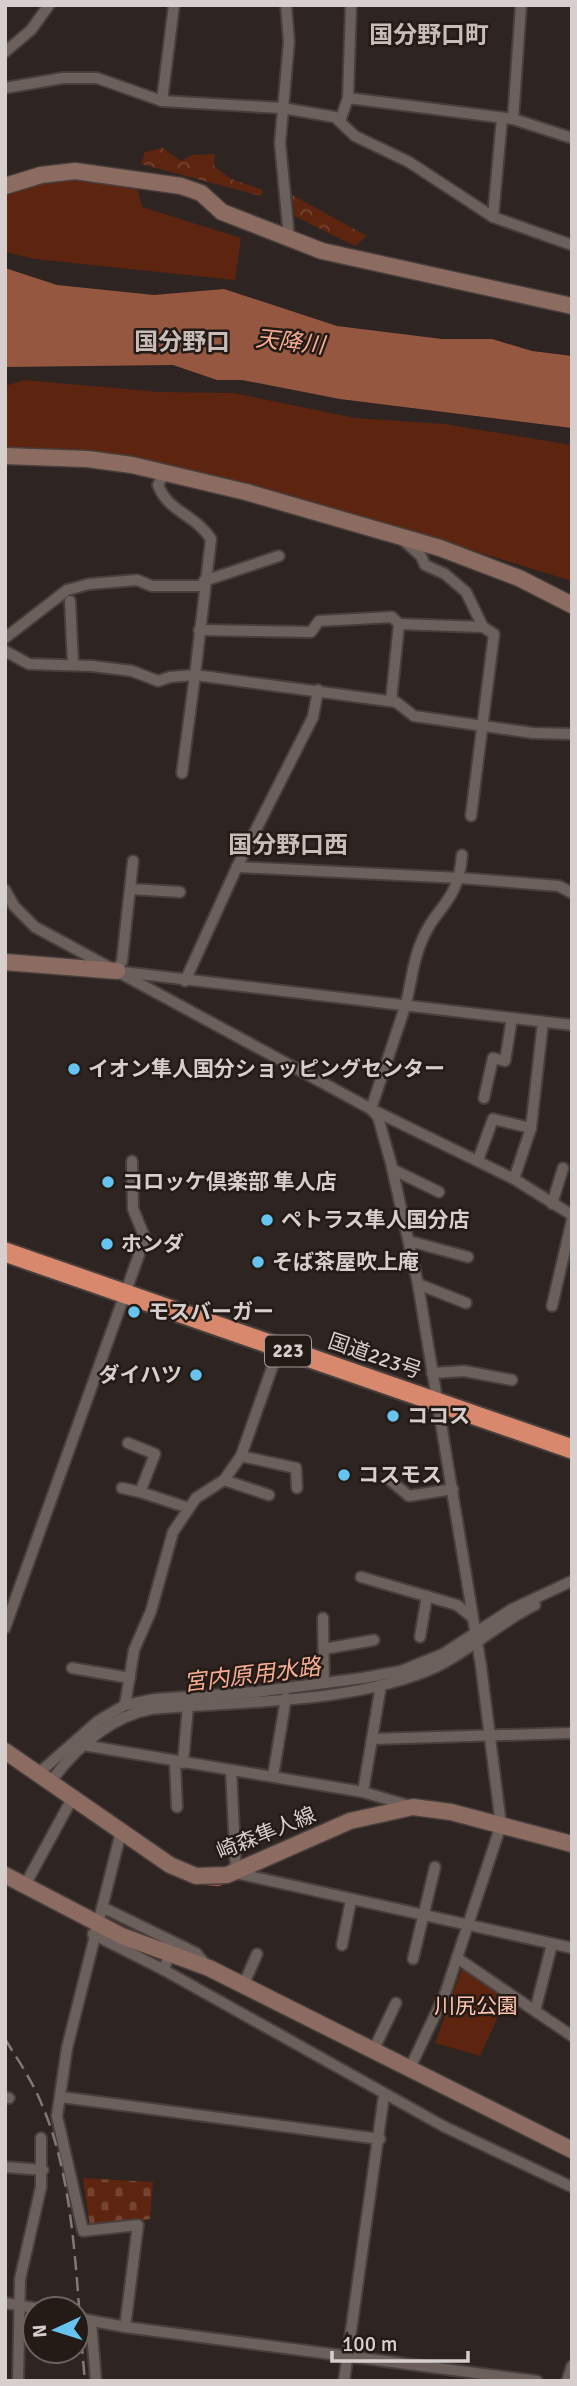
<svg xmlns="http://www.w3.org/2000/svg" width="577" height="2386" viewBox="0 0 577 2386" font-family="Signika,'Noto Sans JP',sans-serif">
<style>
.forest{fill:url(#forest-crowns)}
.cemetery{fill:url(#cemetery-stones)}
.park{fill:#5d250f}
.water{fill:#965741}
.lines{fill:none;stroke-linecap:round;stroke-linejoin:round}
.stream{stroke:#965741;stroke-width:2.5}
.canal{stroke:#965741;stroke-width:10}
.street-casing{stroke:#483f3d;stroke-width:14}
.secondary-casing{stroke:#483f3d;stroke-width:19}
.highway-casing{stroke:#483f3d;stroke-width:23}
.street{stroke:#6c605c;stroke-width:10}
.secondary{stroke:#8c6c61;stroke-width:16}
.highway{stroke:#d8886c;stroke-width:19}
.rail{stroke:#817976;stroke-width:2.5;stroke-dasharray:14 7;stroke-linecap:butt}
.poi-dot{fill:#67c4f0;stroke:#241b17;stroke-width:2.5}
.labels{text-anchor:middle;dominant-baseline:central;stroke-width:5;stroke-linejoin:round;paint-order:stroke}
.shield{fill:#241b17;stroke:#a19996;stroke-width:2}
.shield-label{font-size:19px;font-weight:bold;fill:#d6cfcd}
.poi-label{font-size:21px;font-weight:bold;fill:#d6cfcd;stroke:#241b17;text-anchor:start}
.street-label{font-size:21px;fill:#d6cfcd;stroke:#241b17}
.park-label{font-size:21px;fill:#ffc5b1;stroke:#241b17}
.water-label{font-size:23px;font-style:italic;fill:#f9ae93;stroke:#241b17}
.quarter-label{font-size:24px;font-weight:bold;fill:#cabdb9;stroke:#241b17}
</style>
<defs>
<pattern id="forest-crowns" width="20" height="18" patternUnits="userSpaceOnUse" patternTransform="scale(1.75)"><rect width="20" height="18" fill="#5d250f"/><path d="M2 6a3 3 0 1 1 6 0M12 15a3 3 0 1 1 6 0" fill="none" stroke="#744431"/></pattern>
<pattern id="cemetery-stones" width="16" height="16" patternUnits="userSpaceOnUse" patternTransform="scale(1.75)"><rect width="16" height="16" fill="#5d250f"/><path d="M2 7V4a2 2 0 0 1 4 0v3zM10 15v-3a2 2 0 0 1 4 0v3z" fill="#744431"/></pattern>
</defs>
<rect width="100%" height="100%" fill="#2e2421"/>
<g class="forest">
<path d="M163 148 181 161 192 155 215 154 214 166 231 179 263 190 261 196 141 164 145 152Z"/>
<path d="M292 195 367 236 355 246 295 216Z"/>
</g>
<path class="cemetery" d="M83 2178 153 2182 150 2219 90 2227Z"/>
<g class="park">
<path d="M74 176 136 183 142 207 241 238 235 280 35 259 5 252V191Z"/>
<path d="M24 380 159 392 234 393 355 418 444 424 572 445V581L373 520 178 470 5 450V386Z"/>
<path d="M462 1969 478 1973 506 1999 480 2056 435 2043Z"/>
</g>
<path class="water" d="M5 268 57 285 154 295 224 289 337 326 442 339H492L532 351 572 356V428L340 399 242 380H217L173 365 5 367Z"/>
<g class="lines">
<g class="stream">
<path d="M252 1873 278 1861"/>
<path d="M196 1883 218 1885 236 1879"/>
</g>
<path class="canal" d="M52 1769 67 1754"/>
<defs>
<g id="street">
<path d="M286 5 289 42 280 143 289 237"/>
<path d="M5 52 31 30 49 5"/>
<path d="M5 88 63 78H97L162 101 282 108 335 117 355 136 409 162 493 217 572 245"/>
<path d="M348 98 513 119 572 138"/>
<path d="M162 101 174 5"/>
<path d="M513 119 521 5"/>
<path d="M340 121 348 98 351 5"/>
<path d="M493 217 502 118"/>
<path d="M164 473 158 485C168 512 196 515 211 539L195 675 396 702 414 716 533 733 572 734"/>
<path d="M402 539 421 556 425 565 445 574 466 592 483 627"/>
<path d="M204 581 279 556"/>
<path d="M70 601 73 663"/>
<path d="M199 630 311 632 319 621 392 617 399 624"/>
<path d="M5 638 67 590 89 584 137 580 152 586H203"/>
<path d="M5 651 29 664 92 666 132 671 158 681 170 677 195 675 182 773"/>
<path d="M391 701 399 624 483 627 494 634 471 816"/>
<path d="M237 867 460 878 559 886 572 893"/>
<path d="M130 889 180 892"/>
<path d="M5 890 14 906 35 927 371 1109 514 1179 572 1215"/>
<path d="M117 971 122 961 133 861"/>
<path d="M123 972 572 1025"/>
<path d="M185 981 237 867 313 717 318 690"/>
<path d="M484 1098 493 1058 505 1061 512 1018"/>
<path d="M371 1109 378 1117 391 1163 418 1284 481 1666 501 1825 445 1994 410 2068"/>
<path d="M371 1109C382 1075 394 1041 405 1007 411 987 412 964 420 945 435 905 458 905 462 855"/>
<path d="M478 1160 493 1119 531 1128"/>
<path d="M392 1169 439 1192"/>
<path d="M514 1179 531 1128 543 1022"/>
<path d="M552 1204 563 1168"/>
<path d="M409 1241 468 1257"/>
<path d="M418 1284 466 1303"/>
<path d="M552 1306 572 1220"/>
<path d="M432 1373 464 1371 512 1380"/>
<path d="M128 1443 155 1454 140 1492 189 1508"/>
<path d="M241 1456 296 1468 297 1488"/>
<path d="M224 1480 269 1495"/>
<path d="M391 1481 409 1496 453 1489"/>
<path d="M122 1488 140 1492"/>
<path d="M361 1577 457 1605 472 1617"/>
<path d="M323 1618 324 1683"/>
<path d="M5 1628 145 1238 133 1209 132 1161"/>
<path d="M420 1637 427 1596"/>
<path d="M324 1649 374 1640"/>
<path d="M72 1668 130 1678"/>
<path d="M125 1705 134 1650 151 1611 173 1532 196 1498 224 1480 241 1456 279 1348"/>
<path d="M372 1739 572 1733"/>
<path d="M83 1745 363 1792 410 1806"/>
<path d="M175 1762 177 1807"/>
<path d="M183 1763 188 1706"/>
<path d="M231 1770 236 1873 572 1948"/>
<path d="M40 1772 98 1721 125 1705 155 1699 256 1692 363 1678 401 1671 443 1654 512 1609 572 1581"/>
<path d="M273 1776 286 1698"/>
<path d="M51 1781C76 1748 110 1717 151 1709 239 1701 355 1704 436 1667 471 1650 500 1622 535 1605"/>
<path d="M363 1792 381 1685"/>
<path d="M121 1832 67 2048 57 2116 83 2231 138 2225 125 2327"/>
<path d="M25 1885 73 1797"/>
<path d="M102 1907 196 1953 207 1966"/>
<path d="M93 1934 164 1970"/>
<path d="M342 1945 351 1900"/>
<path d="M169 1954 164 1970 443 2126 572 2187"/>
<path d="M457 1958 572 2036"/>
<path d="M413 1959 435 1867"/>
<path d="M243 1986 257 1954"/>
<path d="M535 2011 552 1944"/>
<path d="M373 2051 396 2003"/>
<path d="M5 2097 9 2098"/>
<path d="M61 2097 380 2139"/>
<path d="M5 2167 43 2170"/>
<path d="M5 2303 40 2309"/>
<path d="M77 2318 125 2327 537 2381"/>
<path d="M91 2321 96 2381"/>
<path d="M18 2381 20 2279 41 2187V2138"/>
<path d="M344 2381 384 2095"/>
<path d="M567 2381 572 2366"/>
</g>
<g id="secondary">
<path d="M5 186 41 175 75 171 181 186 201 193 222 212 322 251 572 306"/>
<path d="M5 456 87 459 132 465 246 492 440 548 519 578 572 605"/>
<path d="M5 962 117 971"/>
<path d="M5 1751 170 1865 196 1876 227 1875 350 1821 413 1807 451 1812 572 1844"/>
<path d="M5 1875 122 1936 209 1968 572 2150"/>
</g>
<path id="highway" d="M5 1252 572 1449"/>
</defs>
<use href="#street" class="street-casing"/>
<use href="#secondary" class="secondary-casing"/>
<use href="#highway" class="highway-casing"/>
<use href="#street" class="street"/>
<use href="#secondary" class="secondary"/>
<use href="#highway" class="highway"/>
<path class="rail" d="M5 2039C18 2060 33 2082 42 2105 77 2186 76 2293 85 2381"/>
</g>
<g class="poi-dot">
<circle cx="74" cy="1069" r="7"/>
<circle cx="108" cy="1182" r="7"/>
<circle cx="267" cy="1220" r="7"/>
<circle cx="107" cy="1244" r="7"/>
<circle cx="258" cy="1262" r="7"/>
<circle cx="134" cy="1312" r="7"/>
<circle cx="196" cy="1375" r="7"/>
<circle cx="393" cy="1416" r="7"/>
<circle cx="344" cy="1475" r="7"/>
</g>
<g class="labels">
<rect class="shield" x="265" y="1335.5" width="46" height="31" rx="5"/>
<g class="shield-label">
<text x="288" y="1351">223</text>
</g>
<g class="poi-label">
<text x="88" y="1069">イオン隼人国分ショッピングセンター</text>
<text x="122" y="1182">コロッケ倶楽部 隼人店</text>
<text x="281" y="1220">ペトラス隼人国分店</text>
<text x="121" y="1244">ホンダ</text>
<text x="272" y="1262">そば茶屋吹上庵</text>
<text x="148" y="1312">モスバーガー</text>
<text x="182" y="1375" text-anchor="end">ダイハツ</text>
<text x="407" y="1416">ココス</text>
<text x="358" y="1475">コスモス</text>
</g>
<g class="street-label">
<text transform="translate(375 1356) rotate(19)">国道223号</text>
<text transform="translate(266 1833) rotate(-22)">崎森隼人線</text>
</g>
<g class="park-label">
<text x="476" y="2006">川尻公園</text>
</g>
<g class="water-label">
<text transform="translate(290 342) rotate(6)">天降川</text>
<text transform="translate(252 1675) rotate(-7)">宮内原用水路</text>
</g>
<g class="quarter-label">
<text x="429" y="35">国分野口町</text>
<text x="182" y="342">国分野口</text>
<text x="288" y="845">国分野口西</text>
</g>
</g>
<rect width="577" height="2386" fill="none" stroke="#d6cfcd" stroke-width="14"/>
<g transform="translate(56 2330) rotate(266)"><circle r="33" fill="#241b17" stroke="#6b6360" stroke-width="2"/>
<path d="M0-5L12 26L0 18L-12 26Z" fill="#67c4f0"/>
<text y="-10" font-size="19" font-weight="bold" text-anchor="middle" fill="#d6cfcd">N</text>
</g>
<path d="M332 2351v10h136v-10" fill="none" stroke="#d6cfcd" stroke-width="3.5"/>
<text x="342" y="2351" font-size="21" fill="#d6cfcd" stroke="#241b17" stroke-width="5" paint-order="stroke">100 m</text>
</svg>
